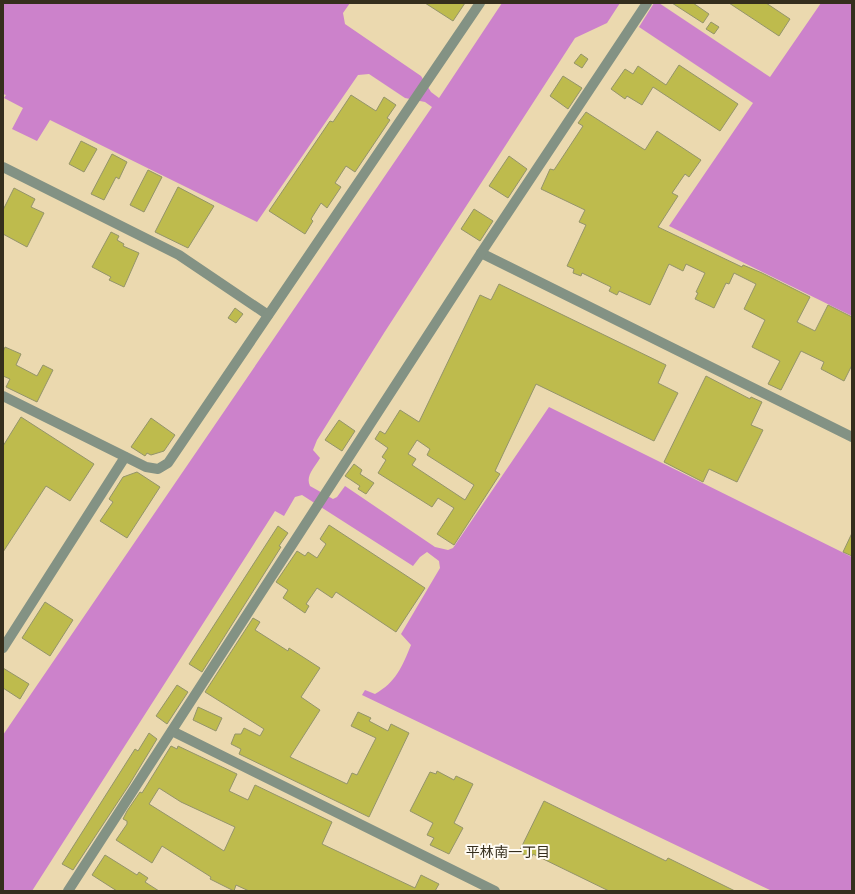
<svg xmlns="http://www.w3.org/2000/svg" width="855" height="894" viewBox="0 0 855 894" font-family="'Sofia Sans Condensed','Noto Sans JP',sans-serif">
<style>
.water{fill:#cc82cb}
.building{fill:#bebb4d;stroke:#94946a;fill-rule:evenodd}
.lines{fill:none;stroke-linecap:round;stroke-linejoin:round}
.minor{stroke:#839284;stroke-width:10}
.labels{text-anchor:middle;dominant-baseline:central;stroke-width:4;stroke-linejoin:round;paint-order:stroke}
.neighbourhood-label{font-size:14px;fill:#352e1d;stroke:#fffbf3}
</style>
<rect width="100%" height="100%" fill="#ebd9af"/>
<g class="water">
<path d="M3 3H350L343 13 345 24 421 76 431 92 439 98 502 3H620L607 23 575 38 384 333 317 440 313 450 320 458C315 467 305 476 310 486L333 499 337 497 345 486 435 547 448 550 453 548 549 407 852 557V891H772L362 695 365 690 375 694C396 682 402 667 411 645L401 634 440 568 439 561 427 552 420 557 413 566 302 495 295 497 284 516 275 511 32 891H3V735L432 107 425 102 405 98 369 74 358 75 257 222 50 120 37 141 12 129 23 108 4 98 6 95 3 94Z"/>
<path d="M654 3H659L770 77 821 3H852V316L669 226 753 103 639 27Z"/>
</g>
<g class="building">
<path d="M425 3H465L453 21Z"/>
<path d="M672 3H693L709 14 703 23Z"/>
<path d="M729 3H766L790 19 779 36Z"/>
<path d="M711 22 719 27 714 34 706 29Z"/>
<path d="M581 54 588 59 582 68 574 63Z"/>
<path d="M679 65 738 104 720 131 653 87 642 105 627 96 625 99 611 89 625 69 633 74 638 66 666 85Z"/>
<path d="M563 76 582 88 568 109 550 96Z"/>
<path d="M351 95 376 111 384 97 396 105 387 118 390 120 355 172 346 166 335 183 341 187 327 208 321 203 311 219 313 221 305 234 269 211 330 121 333 122Z"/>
<path d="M586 112 645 150 657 131 701 160 689 177 685 174 672 193 678 196 658 227 742 267 743 265 762 273 810 297 797 322 815 331 828 305 852 317V365L844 381 821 369 824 362 801 351 781 390 768 384 780 361 752 347 765 320 744 309 756 284 734 273 729 284 726 283 714 308 695 299 698 293 696 292 705 273 686 264 683 271 669 264 650 305 619 291 617 295 609 291 611 287 582 273 581 276 573 273 574 269 567 266 586 225 579 222 585 210 541 189 550 169 554 170 583 126 578 123Z"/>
<path d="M81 141 97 149 84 172 69 164Z"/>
<path d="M112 154 127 162 119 179 116 177 104 200 91 194Z"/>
<path d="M509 156 527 169 508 198 489 186Z"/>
<path d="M148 170 162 177 144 212 130 205Z"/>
<path d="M178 187 214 206 188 248 155 232Z"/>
<path d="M14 188 35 199 31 207 44 213 27 247 3 234V210Z"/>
<path d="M474 209 493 221 480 241 461 229Z"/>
<path d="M111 232 119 236 117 240 124 244 123 246 139 253 124 287 109 280 111 277 92 267Z"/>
<path d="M499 284 666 365 658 383 678 393 654 441 536 384 495 471 500 474 454 545 437 534 454 508 438 498 432 507 378 473 386 460 382 457 388 448 375 439 380 431 385 434 400 410 419 422 480 295 491 300ZM417 440 430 449 427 455 474 485 465 500 412 465 416 459 408 454Z"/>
<path d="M235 308 243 314 236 323 228 318Z"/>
<path d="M5 347 21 354 16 365 37 376 43 365 53 370 37 402 6 387 10 379 3 376V352Z"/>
<path d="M706 376 750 399 751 397 762 402 751 425 763 430 737 482 709 469 703 482 664 462Z"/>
<path d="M21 417 94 464 70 501 46 486 3 552V446Z"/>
<path d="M151 418 175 435 164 451 151 455 147 453 145 456 131 447Z"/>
<path d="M339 420 355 431 342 451 325 440Z"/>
<path d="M354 464 362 470 360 474 374 483 366 494 358 489 360 486 345 476Z"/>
<path d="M137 472 160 487 127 538 100 521 113 502 109 499 123 477Z"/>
<path d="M329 525 425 588 396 632 336 592 332 598 317 588 306 604 309 606 305 613 283 598 288 590 276 582 297 551 305 556 308 552 317 558 326 544 320 539Z"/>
<path d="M278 526 288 533 279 546 281 547 202 672 189 664Z"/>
<path d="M852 533V556L843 552Z"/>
<path d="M45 602 73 620 50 656 22 638Z"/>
<path d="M253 618 260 622 255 630 288 651 289 648 320 668 301 697 320 710 290 757 347 784 352 773 357 775 376 738 351 726 358 712 371 718 369 721 388 731 391 724 409 733 369 817 239 754 241 749 231 744 235 734H241L244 728 260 736 264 729 205 692Z"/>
<path d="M3 668 29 684 20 699 3 688Z"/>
<path d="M177 685 188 692 167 724 156 716Z"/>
<path d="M198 707 222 718 216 731 193 720Z"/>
<path d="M149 733 157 739 129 785 73 870 62 864 135 749 138 751Z"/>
<path d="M171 746 177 749 178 746 237 774 229 791 248 800 255 785 332 822 322 844 415 888 421 875 439 884 435 891H249L236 885 234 891 210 879 211 877 162 846 152 863 116 840 127 824V821L123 819 127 811 140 792 142 793ZM159 788 181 802 235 827 224 851 149 804Z"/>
<path d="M437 771 454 780 456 776 473 784 454 823 463 828 449 854 430 845 434 838 427 835 433 823 410 811 430 772 436 774Z"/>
<path d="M544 801 666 861 668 858 735 891H609L533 854 531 858 519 852Z"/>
<path d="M105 855 137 875 139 872 148 878 145 882 159 891H117L92 875Z"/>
</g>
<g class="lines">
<g class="minor">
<path d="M3 167 179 255 268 315"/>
<path d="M481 253 852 437"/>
<path d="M3 396 146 467 158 469 168 463 480 3"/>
<path d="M3 648 125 457"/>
<path d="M172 731 495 891"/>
<path d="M68 891 481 253 647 3"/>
</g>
</g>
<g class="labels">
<g class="neighbourhood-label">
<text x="508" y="852">平林南一丁目</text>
</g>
</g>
<rect width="855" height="894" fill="none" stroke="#352e1d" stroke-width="8"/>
</svg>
